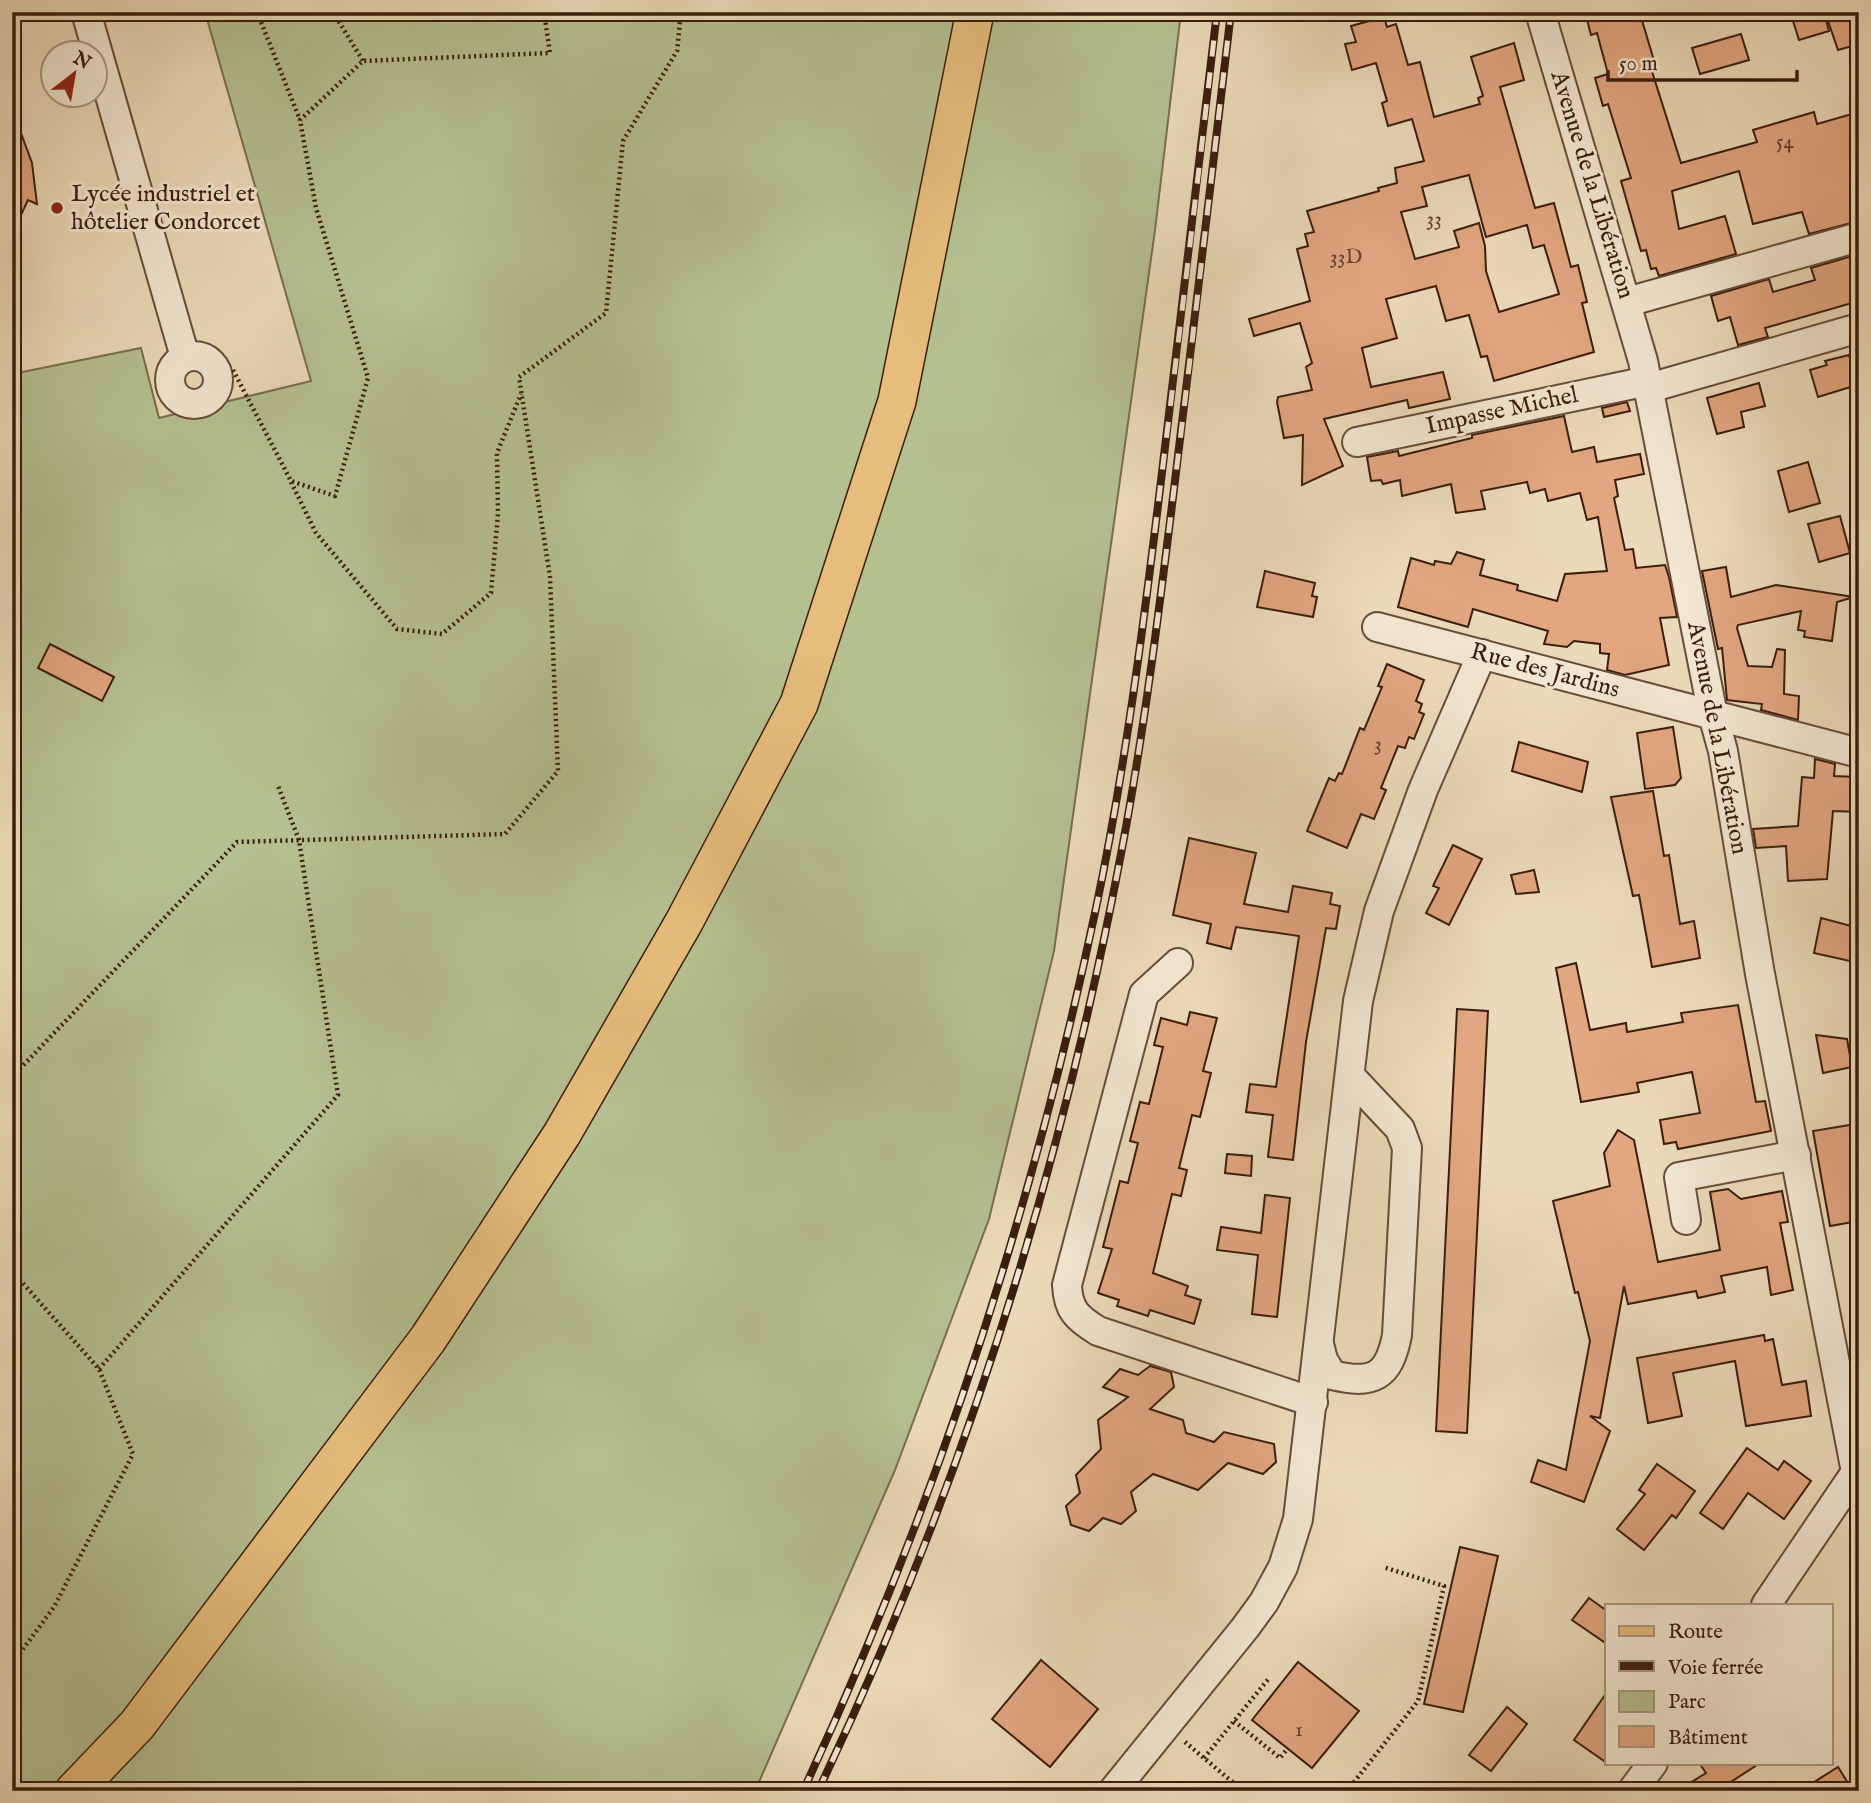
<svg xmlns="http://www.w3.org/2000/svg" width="1871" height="1803" viewBox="0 0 1871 1803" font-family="'IM FELL English',serif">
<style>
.green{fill:#b5c091;stroke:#786e4f;stroke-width:2}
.building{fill:#e2a680;stroke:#3b1d0d;stroke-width:2;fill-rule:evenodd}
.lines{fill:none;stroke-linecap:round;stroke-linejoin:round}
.minor-casing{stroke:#674c38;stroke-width:32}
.major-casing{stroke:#3b1d0d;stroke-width:40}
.path{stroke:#3b1d0d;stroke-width:4.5;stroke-dasharray:2 3.5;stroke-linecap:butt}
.minor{stroke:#f2e7d2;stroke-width:28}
.major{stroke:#e6bd7c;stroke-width:37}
.rail-casing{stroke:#3b1d0d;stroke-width:8}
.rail{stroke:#f2e7d2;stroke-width:5;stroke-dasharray:16;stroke-linecap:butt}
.poi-dot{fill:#8f2418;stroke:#f2e7d2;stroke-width:2.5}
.labels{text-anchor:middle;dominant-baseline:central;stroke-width:6;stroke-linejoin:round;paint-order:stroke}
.number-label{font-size:21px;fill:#653f2a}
.street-label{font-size:24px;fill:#3b1d0d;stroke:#f2e7d2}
.poi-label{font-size:24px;fill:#3b1d0d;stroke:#f2e7d2;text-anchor:start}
</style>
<rect width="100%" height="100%" fill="#ebdab9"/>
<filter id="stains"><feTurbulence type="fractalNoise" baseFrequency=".00286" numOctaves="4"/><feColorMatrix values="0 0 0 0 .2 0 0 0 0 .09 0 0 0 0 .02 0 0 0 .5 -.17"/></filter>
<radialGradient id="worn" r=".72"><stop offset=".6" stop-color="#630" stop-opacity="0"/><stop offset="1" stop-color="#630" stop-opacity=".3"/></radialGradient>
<path class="green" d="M205 12H1181L1155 230 1054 951 989 1219 895 1470 755 1791H12V374L141 348 159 418 311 381Z"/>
<g class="building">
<path d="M1585 12H1634L1636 18 1641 17 1655 64 1650 65 1681 163 1757 142 1753 130 1814 112 1817 124 1859 112V221L1809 234 1802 212 1753 224 1739 171 1672 191 1679 229 1725 216 1736 254 1659 276 1656 268 1651 269 1646 250 1641 251 1621 181 1631 178 1608 104 1603 106 1595 78 1608 74 1597 33 1591 35Z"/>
<path d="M1824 12 1829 31 1799 40 1793 21Z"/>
<path d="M1850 14 1859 44 1838 50 1828 21Z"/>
<path d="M1384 17 1387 27 1396 24 1408 65 1420 62 1434 117 1480 104 1478 98 1483 96 1471 57 1514 43 1524 80 1500 87 1535 208 1554 203 1571 267 1578 265 1587 302 1582 303 1594 352 1494 381 1487 356 1481 357 1469 315 1446 321 1436 286 1386 299 1397 338 1362 348 1371 387 1443 372 1450 399 1409 408 1407 400 1324 419 1343 466 1302 485 1303 435 1284 438 1277 402 1278 397 1312 390 1306 367 1312 363 1300 323 1254 336 1249 319 1310 301 1297 249 1308 246 1305 234 1314 232 1307 211 1379 191 1378 188 1397 183 1395 168 1424 161 1412 119 1388 126 1382 103 1387 101 1376 63 1352 70 1345 44 1356 42 1351 26ZM1469 175 1486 237 1527 225 1533 248 1544 245 1559 294 1499 312 1486 271 1485 246 1479 223 1454 231 1459 247 1415 259 1401 212 1427 206 1422 187Z"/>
<path d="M1741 34 1749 60 1700 74 1692 48Z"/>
<path d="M12 117H15L32 163 37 204 28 200 12 234Z"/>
<path d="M1859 254V301L1765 328 1768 337 1738 345 1730 317 1718 321 1711 296 1769 279 1773 292 1815 280 1811 268Z"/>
<path d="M1849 355 1857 385 1818 397 1810 370 1827 365 1825 361Z"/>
<path d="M1759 383 1765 406 1741 412 1744 427 1717 434 1707 398Z"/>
<path d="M1627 402 1630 411 1604 417 1602 408Z"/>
<path d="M1564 416 1572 452 1594 447 1597 462 1640 454 1644 474 1615 480 1618 496 1614 498 1625 550 1633 549 1636 568 1665 565 1669 577 1677 617 1660 618 1669 665 1625 675 1607 670 1609 654 1600 653V644L1574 641 1567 647 1544 644 1548 631 1473 609 1468 627 1398 607 1411 558 1434 565 1435 561 1451 564 1457 552 1484 560 1480 575 1518 585 1517 590 1557 601 1565 574 1607 571 1598 517 1587 520 1580 493 1548 501 1545 489 1530 493 1527 482 1481 491 1485 509 1456 513 1451 484 1402 496 1400 480 1383 484 1381 480 1371 481 1367 457 1398 451 1399 456 1472 438V435Z"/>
<path d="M1808 462 1820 503 1789 512 1778 471Z"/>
<path d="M1840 516 1850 553 1819 562 1808 524Z"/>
<path d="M1726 567 1731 597 1776 585 1854 597 1837 602 1832 641 1804 637 1805 631 1798 630 1801 611 1738 625 1737 628 1748 666 1772 667 1777 649 1785 650 1784 694 1799 696 1798 720 1761 710 1762 704 1727 700 1722 648 1718 649 1702 571Z"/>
<path d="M1265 571 1315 583 1312 596 1317 597 1313 617 1257 607Z"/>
<path d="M50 644 114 677 102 701 38 668Z"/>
<path d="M1387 664 1424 680 1416 701 1422 704 1419 712 1424 714 1414 739 1409 737 1405 748 1398 746 1381 788 1386 790 1374 819 1361 814 1347 848 1307 831 1329 778 1335 781 1339 773 1342 774 1360 728 1364 730 1382 687 1378 686Z"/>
<path d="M1673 727 1681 778 1675 785 1645 789 1637 733Z"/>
<path d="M1519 742 1588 762 1582 792 1512 771Z"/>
<path d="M1815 759 1835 764 1834 776 1857 777 1859 812 1833 811 1827 879 1788 881 1786 846 1756 848 1753 829 1798 826 1802 777 1814 778Z"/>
<path d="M1653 791 1664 856 1669 855 1680 924 1694 921 1700 958 1652 967 1639 895 1633 896 1611 797Z"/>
<path d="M1189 838 1256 853 1244 904 1288 912 1293 886 1332 893 1330 904 1340 906 1336 929 1326 928 1306 1042 1293 1160 1268 1157 1273 1115 1246 1112 1250 1084 1276 1087 1299 936 1236 927 1231 949 1207 943 1211 924 1173 915Z"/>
<path d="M1453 845 1482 859 1449 925 1426 913 1439 888 1433 886Z"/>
<path d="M1534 870 1539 892 1516 894 1511 875Z"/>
<path d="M1821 918 1859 928V963L1814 953Z"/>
<path d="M1576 963 1590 1030 1626 1023 1627 1032 1683 1022 1681 1013 1738 1005 1756 1102 1765 1101 1771 1131 1678 1149 1676 1142 1664 1144 1660 1120 1700 1113 1692 1072 1637 1083 1639 1092 1581 1102 1556 968Z"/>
<path d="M1457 1009 1488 1011 1467 1433 1436 1431Z"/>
<path d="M1190 1012 1217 1018 1203 1071 1211 1073 1200 1117 1192 1115 1179 1168 1187 1170 1181 1196 1172 1194 1153 1273 1188 1286 1185 1295 1201 1300 1194 1324 1150 1310 1148 1316 1117 1306 1119 1300 1098 1293 1112 1249 1103 1247 1120 1181 1128 1183 1138 1143 1130 1141 1140 1102 1149 1104 1163 1047 1154 1045 1161 1018 1187 1025Z"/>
<path d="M1816 1035 1847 1039 1852 1067 1823 1073Z"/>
<path d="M1856 1124 1859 1152H1852L1859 1185V1221L1830 1226 1813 1131Z"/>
<path d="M1618 1130 1634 1140 1658 1262 1720 1250 1710 1192 1728 1189 1741 1199 1782 1191 1788 1222 1780 1223 1793 1290 1771 1295 1767 1267 1721 1276 1725 1292 1698 1298 1696 1291 1628 1304 1624 1286 1600 1418 1590 1416 1610 1431 1584 1502 1531 1482 1538 1460 1566 1470 1590 1341 1578 1292 1575 1293 1553 1201 1610 1186 1604 1153Z"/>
<path d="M1227 1154 1252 1156 1251 1176 1225 1173Z"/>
<path d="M1265 1195 1290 1198 1277 1317 1252 1314 1258 1255 1217 1250 1221 1227 1261 1233Z"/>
<path d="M1764 1335 1765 1341 1773 1339 1782 1385 1806 1381 1811 1416 1746 1426 1735 1361 1673 1373 1682 1416 1648 1423 1637 1358Z"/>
<path d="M1150 1366 1171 1372 1174 1387 1150 1409 1183 1420 1186 1433 1214 1442 1224 1432 1274 1444 1276 1462 1263 1474 1228 1463 1198 1490 1153 1474 1131 1492 1136 1511 1121 1524 1103 1518 1089 1531 1071 1525 1066 1506 1080 1493 1076 1475 1101 1449 1098 1420 1128 1397 1103 1387 1120 1369 1138 1375Z"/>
<path d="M1747 1448 1778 1470 1784 1461 1811 1481 1784 1519 1748 1493 1723 1529 1700 1513Z"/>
<path d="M1657 1464 1695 1491 1676 1518 1672 1515 1644 1550 1617 1529 1645 1494 1639 1490Z"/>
<path d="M1460 1547 1498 1556 1463 1712 1424 1704Z"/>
<path d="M1589 1598 1607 1611V1644L1572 1620Z"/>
<path d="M1041 1660 1098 1709 1050 1767 992 1719Z"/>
<path d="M1298 1662 1359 1711 1312 1768 1252 1720Z"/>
<path d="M1607 1692V1763L1574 1740Z"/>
<path d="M1507 1707 1527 1724 1491 1771 1469 1755Z"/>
<path d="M1699 1763H1760L1717 1791H1677L1706 1773Z"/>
<path d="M1838 1767 1853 1791H1800Z"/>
</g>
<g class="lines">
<defs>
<g id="minor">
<path d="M86 12 185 357"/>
<path d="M1540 12 1643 361 1713 715 1723 751 1760 974 1856 1472"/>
<path d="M1627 302 1859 237"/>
<circle cx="194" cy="380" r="24"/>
<path d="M1649 388 1859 328"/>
<path d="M1357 442 1648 381"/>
<path d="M1377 627 1859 753"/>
<path d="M1178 963 1144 994 1067 1285C1068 1310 1077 1318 1098 1331L1313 1402"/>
<path d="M1686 1220 1679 1177 1796 1155"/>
<path d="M1319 1344 1323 1360 1332 1375C1373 1385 1389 1377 1397 1335L1407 1148 1400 1129 1351 1077"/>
<path d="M1766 1605 1856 1472"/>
<path d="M1113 1791 1245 1628 1264 1602 1283 1567 1298 1519 1358 1001 1379 911 1423 790 1482 654"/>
<path d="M1632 1791 1653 1763"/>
</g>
<path id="major" d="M74 1791 137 1725 428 1339 562 1134 684 922 799 704 897 401 975 12"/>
</defs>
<use href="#minor" class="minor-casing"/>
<use href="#major" class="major-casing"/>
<g class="path">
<path d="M257 12 300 120"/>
<path d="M333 12 363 61"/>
<path d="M233 370 291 481 335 496 368 378 316 208 300 120 363 61 550 53 544 12"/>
<path d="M291 482 316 533 397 629 442 634 491 593 498 514 497 453 521 394"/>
<path d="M12 1077 237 842 505 834 558 771 550 577 519 377 606 313 623 141 677 51 681 12"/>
<path d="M12 1271 99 1369 133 1454 54 1607 12 1664"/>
<path d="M99 1369 338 1095 299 840 278 786"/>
<path d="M1234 1721 1280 1758 1288 1748"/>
<path d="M1185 1742 1243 1791"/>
<path d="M1204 1758 1270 1677"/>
<path d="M1347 1791 1418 1701 1444 1586 1383 1567"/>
</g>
<use href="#minor" class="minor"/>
<use href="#major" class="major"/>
<defs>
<g id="rail">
<path d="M803 1791C935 1508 1032 1213 1096 908 1125 770 1143 629 1160 489 1180 330 1199 171 1217 12"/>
<path d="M818 1791C960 1494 1060 1176 1121 854 1144 733 1159 611 1174 489 1194 330 1212 171 1231 12"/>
</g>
</defs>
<use href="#rail" class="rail-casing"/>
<use href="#rail" class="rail"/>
</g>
<circle class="poi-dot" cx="57" cy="208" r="7"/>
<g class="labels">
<g class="number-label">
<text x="1785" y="142">54</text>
<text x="1434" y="219">33</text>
<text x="1346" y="257">33D</text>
<text x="1378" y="744">3</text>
<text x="1299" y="1730">1</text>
</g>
<g class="street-label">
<text transform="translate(1592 185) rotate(73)">Avenue de la Libération</text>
<text transform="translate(1502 411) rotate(-12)">Impasse Michel</text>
<text transform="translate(1545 671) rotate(15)">Rue des Jardins</text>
<text transform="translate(1717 738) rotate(79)">Avenue de la Libération</text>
</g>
<g class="poi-label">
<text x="71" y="194">Lycée industriel et<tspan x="71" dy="28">hôtelier Condorcet</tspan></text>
</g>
</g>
<rect width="1871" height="1803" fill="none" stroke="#ebdab9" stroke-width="42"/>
<rect x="14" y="14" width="1843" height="1775" fill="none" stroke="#3b1d0d" stroke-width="3.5"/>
<rect x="21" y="21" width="1829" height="1761" fill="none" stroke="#3b1d0d" stroke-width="2"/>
<rect x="1605" y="1604" width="228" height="161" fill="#f2e7d2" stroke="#a99683" stroke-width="2"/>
<rect x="1619" y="1626" width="35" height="10" fill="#e6bd7c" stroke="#a99683" stroke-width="2"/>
<text x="1668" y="1638" font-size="21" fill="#3b1d0d">Route</text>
<rect x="1619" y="1661" width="35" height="10" fill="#3b1d0d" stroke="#a99683" stroke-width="2"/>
<text x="1668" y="1674" font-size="21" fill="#3b1d0d">Voie ferrée</text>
<rect x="1619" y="1691" width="35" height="21" fill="#b5c091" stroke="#a99683" stroke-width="2"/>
<text x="1668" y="1708" font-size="21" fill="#3b1d0d">Parc</text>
<rect x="1619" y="1726" width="35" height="21" fill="#e2a680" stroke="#a99683" stroke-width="2"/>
<text x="1668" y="1744" font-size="21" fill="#3b1d0d">Bâtiment</text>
<g transform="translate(74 74) rotate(31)"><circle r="33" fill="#f2e7d2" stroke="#a99683" stroke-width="2"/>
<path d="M0-5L12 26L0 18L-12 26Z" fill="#8f2418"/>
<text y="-10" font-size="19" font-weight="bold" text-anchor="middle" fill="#3b1d0d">N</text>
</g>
<path d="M1608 70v10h189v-10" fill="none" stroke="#3b1d0d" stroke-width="3.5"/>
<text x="1619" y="70" font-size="21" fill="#3b1d0d" stroke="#f2e7d2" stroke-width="5" paint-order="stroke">50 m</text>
<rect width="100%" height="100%" filter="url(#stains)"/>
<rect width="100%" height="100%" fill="url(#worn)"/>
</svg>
